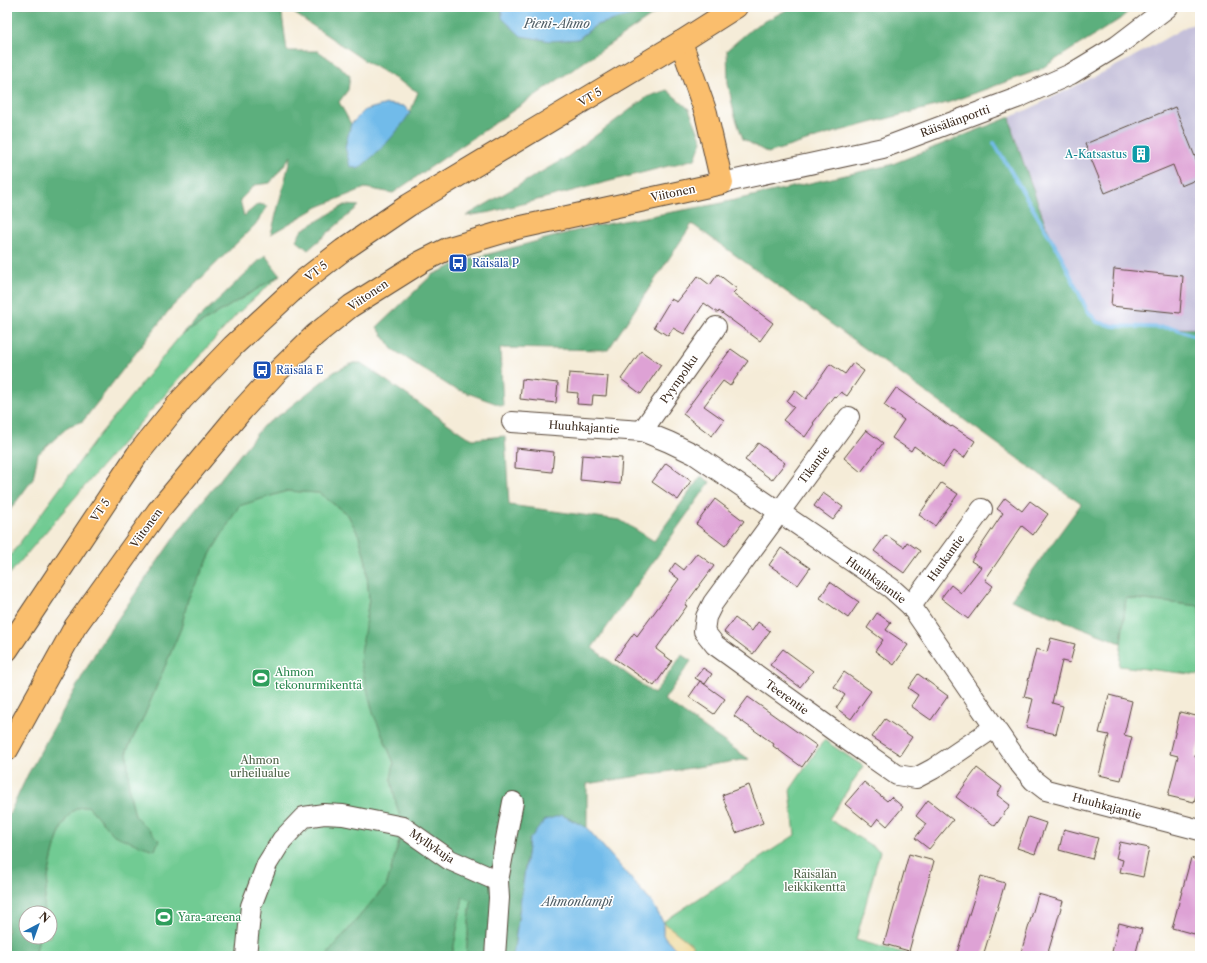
<svg xmlns="http://www.w3.org/2000/svg" width="1207" height="963" viewBox="0 0 1207 963" font-family="'Libre Caslon Text',serif">
<style>
.industrial{fill:#c5c0da}
.green{fill:#71cb93;stroke:#567a58}
.forest{fill:#5caf7d;stroke:#4c6c4e}
.sand{fill:#eeda9e;stroke:#94825e}
.water{fill:#71bbea;stroke:#567284}
.lines{fill:none;stroke-linecap:round;stroke-linejoin:round}
.stream{stroke:#71bbea;stroke-width:4}
.building{fill:#dea2d5}
.minor-casing{stroke:#57473a;stroke-width:22}
.major-casing{stroke:#57473a;stroke-width:24}
.highway-casing{stroke:#57473a;stroke-width:24}
.minor{stroke:#fff;stroke-width:20}
.major{stroke:#fabe6d;stroke-width:22}
.highway{stroke:#fabe6d;stroke-width:22}
.labels{text-anchor:middle;dominant-baseline:central;stroke-width:3;stroke-linejoin:round;paint-order:stroke}
.street-label{font-size:11px;fill:#3b2a1e;stroke:#fff}
.culture-label{font-size:11px;fill:#0d838f;stroke:#fff;text-anchor:end}
.transit-label{font-size:11px;fill:#164399;stroke:#fff;text-anchor:start}
.leisure-label{font-size:11px;fill:#27864d;stroke:#fff;text-anchor:start}
.park-label{font-size:11px;fill:#4e6247;stroke:#fff}
.water-label{font-size:12px;font-style:italic;fill:#4e5d65;stroke:#fff}
</style>
<rect width="100%" height="100%" fill="#fff"/>
<filter id="ink" filterUnits="userSpaceOnUse"><feTurbulence type="fractalNoise" baseFrequency=".025" numOctaves="2"/><feDisplacementMap in="SourceGraphic" scale="8" xChannelSelector="R" yChannelSelector="G"/><feConvolveMatrix kernelMatrix="1 2 1 2 8 2 1 2 1" color-interpolation-filters="sRGB"/></filter>
<filter id="wash" filterUnits="userSpaceOnUse"><feTurbulence type="fractalNoise" baseFrequency=".012" numOctaves="4" result="noise"/><feDisplacementMap in="SourceGraphic" scale="16" xChannelSelector="R" yChannelSelector="G"/><feGaussianBlur stdDeviation="0.9" result="paint"/><feColorMatrix in="noise" values="0 0 0 0 0 0 0 0 0 0 0 0 0 0 0 0 0 1.4 0 .05"/><feComposite in="paint" operator="in"/></filter>
<g filter="url(#wash)">
<rect width="100%" height="100%" fill="#f5ecd8"/>
<path class="industrial" d="M1200 23V329L1114 326 1097 322 1087 310 1046 226 1013 133 1010 117 1027 110 1126 61 1187 26Z"/>
<g class="green">
<path d="M280 275 238 313 114 452 7 577V560L97 438 180 336Z"/>
<path d="M287 491 319 493 348 515 359 536 366 562 369 599 365 624 384 739 394 763 391 779 396 803 403 827 386 887 381 891 326 956H35L39 937H50V913H43C46 890 54 821 76 809 79 807 84 807 88 806L114 835 159 840 135 816 129 790 127 750 145 714 181 628 188 599 212 551 239 505Z"/>
<path d="M1126 598 1200 606V675L1119 666Z"/>
<path d="M824 740 863 766 829 819 880 851 856 940 915 956H682L663 935V922L795 835 790 790Z"/>
<path d="M463 896 471 900 466 956H452Z"/>
</g>
<g class="forest">
<path d="M7 7H281L287 51H318L338 65 350 76 348 90 339 102 351 124 345 147 410 113 418 92 365 61 285 7H502V18L578 39 596 25 647 11 651 7H664L393 193 365 188 318 207 271 234 291 156 270 183 255 185 240 200 244 216 258 204 268 206 255 225 170 309 83 421 69 426 38 454 33 479 7 514V409L13 385 7 365Z"/>
<path d="M792 7H1133L1120 19 1039 70 947 103 832 133 768 153 743 139 734 113 728 83 727 50 754 27Z"/>
<path d="M667 90 689 109 702 141 695 159 491 212 466 216 567 157 647 97Z"/>
<path d="M1010 117 1013 133 1046 226 1087 310 1097 322 1114 326 1200 329V606L1126 598 1121 643 1011 600 1081 504 692 224 608 350 500 348 503 406 451 387 392 349 377 327 432 275 463 261 590 227 717 204 890 165Z"/>
<path d="M345 205 359 206 308 250 296 240 302 230Z"/>
<path d="M265 255 280 275 180 336Z"/>
<path d="M353 363H361L463 434 473 439 505 436 509 505 620 520 654 541 701 476 710 482 592 648 654 694 682 655 691 661 664 700 749 759 587 784V828L562 815 529 840 513 956H466L471 900 463 897 452 956H326L381 891 386 887 403 827 396 803 391 779 394 763 373 713 360 660 369 599 366 562 359 536 348 515 319 493 287 491 239 506 212 551 188 599 181 628 145 714 127 750 129 790 135 816 159 840 155 850 138 845 114 835 88 806C84 807 79 807 76 809 54 820 46 890 43 913H26V937H39L35 956H7V819L28 774 99 646 180 529 263 426 281 414 334 372Z"/>
</g>
<path class="sand" d="M663 922 691 944 699 956H682L663 935Z"/>
<g class="water">
<path d="M502 7H651L647 11 596 25 578 39 550 41 521 36 502 18Z"/>
<path d="M387 104 404 106 410 113C394 137 380 151 358 169L350 166 345 147 351 124 365 110Z"/>
<path d="M562 815 587 828 653 904 663 922V935L682 956H513L529 840 545 820Z"/>
</g>
<g class="lines">
<path class="stream" d="M994 143 1060 254 1087 310 1097 322 1114 326 1174 328 1200 338"/>
</g>
<g id="blocks">
<g class="building">
<path d="M1175 107 1200 169V178L1181 186 1173 165 1105 193 1085 144Z"/>
<path d="M1114 269 1183 276 1180 313 1111 306Z"/>
<path d="M718 274 737 289 733 293 773 323 760 341 719 311 718 313 704 303 684 334 673 328 668 336 654 327 671 299 677 302 698 276 710 285Z"/>
<path d="M731 349 748 361 730 386 723 381 704 406 724 420 712 436 683 414Z"/>
<path d="M641 351 661 365 641 394 621 379Z"/>
<path d="M853 363 864 371 847 396 841 392 836 398 834 396 813 423 814 424 805 437 783 420 794 407 787 401 795 390 806 399 830 364 845 374Z"/>
<path d="M569 373 608 376 606 396 593 395 592 405 577 404 578 393 567 392Z"/>
<path d="M522 379 558 383 556 403 520 399Z"/>
<path d="M896 388 951 427 952 426 975 441 964 458 954 451 943 467 914 446 911 451 892 438 904 420 884 405Z"/>
<path d="M866 430 883 443 861 472 844 458Z"/>
<path d="M758 443 785 463 772 480 745 460Z"/>
<path d="M516 448 554 452 552 472 515 468Z"/>
<path d="M582 455 622 458 620 484 580 480Z"/>
<path d="M666 463 691 481 678 500 652 482Z"/>
<path d="M941 483 958 494 935 526 919 515Z"/>
<path d="M823 493 843 507 833 520 814 506Z"/>
<path d="M1005 498 1022 511 1030 501 1048 514 1033 535 1022 526 985 580 993 586 968 619 941 598 951 585 961 593 981 567 971 561 1003 513 997 509Z"/>
<path d="M715 499 744 521 725 546 696 524Z"/>
<path d="M886 535 904 547 907 542 920 551 904 573 874 551Z"/>
<path d="M781 548 810 568 798 585 769 565Z"/>
<path d="M697 553 714 566 685 605 687 606 656 649 672 661 654 686 615 659 634 633 637 636 679 579 669 572 675 563 684 570Z"/>
<path d="M830 582 859 602 848 618 820 598Z"/>
<path d="M877 613 891 623 886 630 908 645 894 665 875 651 883 640 867 628Z"/>
<path d="M735 618 752 631 758 622 770 631 753 654 724 632Z"/>
<path d="M1051 638 1075 644 1070 663 1062 661 1052 703 1063 706 1056 734 1026 727 1033 699 1024 697 1036 649 1047 652Z"/>
<path d="M783 649 813 671 800 687 770 665Z"/>
<path d="M703 668 712 674 705 684 695 678Z"/>
<path d="M844 672 871 691 851 719 836 708 845 695 834 687Z"/>
<path d="M918 674 948 696 931 720 911 706 918 695 908 688Z"/>
<path d="M700 681 725 699 714 714 689 697Z"/>
<path d="M1109 695 1132 701 1124 735 1132 737 1121 780 1099 775 1109 735 1099 733Z"/>
<path d="M748 697 817 746 802 767 773 746 774 744 734 716Z"/>
<path d="M1180 712 1200 717V739L1195 757 1200 759V781L1194 802 1168 796 1178 756 1170 754Z"/>
<path d="M885 719 912 737 900 755 872 737Z"/>
<path d="M977 768 1002 787 997 795 1010 805 995 826 956 797Z"/>
<path d="M864 782 887 801 891 797 903 807 887 826 878 818 872 826 845 804Z"/>
<path d="M749 785 763 823 736 833 722 795Z"/>
<path d="M928 800 953 820 929 849 915 838 926 824 916 816Z"/>
<path d="M1028 817 1046 823 1035 854 1017 848Z"/>
<path d="M1064 829 1098 838 1092 859 1059 850Z"/>
<path d="M1120 842 1149 848 1143 877 1120 872 1123 860 1116 858Z"/>
<path d="M909 854 934 861 909 951 884 944Z"/>
<path d="M1191 858 1200 861V927L1198 935 1172 928Z"/>
<path d="M981 876 1005 883 983 956H956Z"/>
<path d="M1038 894 1063 901 1047 956H1020Z"/>
<path d="M1119 923 1142 929 1135 956H1111Z"/>
</g>
</g>
</g>
<g filter="url(#ink)">
<use href="#blocks" fill-opacity="0" stroke="#57473a" stroke-width="1"/>
<g class="lines">
<defs>
<g id="minor">
<path d="M722 183 883 148 1017 98 1071 74 1117 46 1168 7"/>
<path d="M849 417 713 603 706 617 704 631 715 645 840 735 897 775 916 778 933 769 995 727"/>
<path d="M512 422 642 431 669 442 694 454 891 588 911 606 1019 763 1033 780 1046 790 1200 830"/>
<path d="M642 431 716 327"/>
<path d="M911 606 982 509"/>
<path d="M246 956 251 906 267 864 282 840 304 817 324 814 343 815 403 827 450 860 498 881"/>
<path d="M495 956 499 898 498 881 513 802"/>
</g>
<path id="major" d="M7 750 75 627 158 511 242 410 274 375 315 335 351 306 421 262 449 248 517 228 722 183 706 113 681 42"/>
<path id="highway" d="M7 650 137 455 182 399 233 346 303 281 343 250 409 205 681 42 736 7"/>
</defs>
<use href="#minor" class="minor-casing"/>
<use href="#major" class="major-casing"/>
<use href="#highway" class="highway-casing"/>
<use href="#minor" class="minor"/>
<use href="#major" class="major"/>
<use href="#highway" class="highway"/>
</g>
</g>
<defs>
<symbol id="building-square" viewBox="-11 -11 22 22"><rect x="-9" y="-9" width="18" height="18" rx="4" fill="#0f9aa8" stroke="#fff"/><path d="M-4-6H4V6H1V3H-1V6H-4ZM-2.5-4.3h1.7v1.8h-1.7ZM.8-4.3h1.7v1.8H.8ZM-2.5-1h1.7V.8h-1.7ZM.8-1h1.7V.8H.8Z" fill="#fff"/></symbol>
<symbol id="bus-square" viewBox="-11 -11 22 22"><rect x="-9" y="-9" width="18" height="18" rx="4" fill="#1a4fb4" stroke="#fff"/><path d="M-5-6H5V4H4V6H2V4H-2V6H-4V4H-5ZM-3.5-4V0h7V-4ZM-3.5 1.2v1.5H-2V1.2ZM2 1.2v1.5H3.5V1.2Z" fill="#fff"/></symbol>
<symbol id="stadium-square" viewBox="-11 -11 22 22"><rect x="-9" y="-9" width="18" height="18" rx="4" fill="#2e9e5b" stroke="#fff"/><path d="M0-5a6.5 5 0 1 0 0 10a6.5 5 0 1 0 0-10ZM-3.5-1.8h7v3.6h-7Z" fill="#fff"/></symbol>
</defs>
<g fill-rule="evenodd">
<use href="#building-square" x="1130" y="143" width="22" height="22"/>
<use href="#bus-square" x="447" y="252" width="22" height="22"/>
<use href="#bus-square" x="251" y="359" width="22" height="22"/>
<use href="#stadium-square" x="250" y="667" width="22" height="22"/>
<use href="#stadium-square" x="153" y="906" width="22" height="22"/>
</g>
<g class="labels">
<g class="street-label">
<text transform="translate(590 97) rotate(-31)">VT 5</text>
<text transform="translate(955 121) rotate(-20)">Räisälänportti</text>
<text transform="translate(673 193) rotate(-12)">Viitonen</text>
<text transform="translate(316 271) rotate(-38)">VT 5</text>
<text transform="translate(368 295) rotate(-34)">Viitonen</text>
<text transform="translate(679 379) rotate(-55)">Pyynpolku</text>
<text transform="translate(584 427) rotate(4)">Huuhkajantie</text>
<text transform="translate(814 465) rotate(-53)">Tikantie</text>
<text transform="translate(100 510) rotate(-56)">VT 5</text>
<text transform="translate(146 528) rotate(-54)">Viitonen</text>
<text transform="translate(946 558) rotate(-54)">Haukantie</text>
<text transform="translate(876 580) rotate(36)">Huuhkajantie</text>
<text transform="translate(787 697) rotate(36)">Teerentie</text>
<text transform="translate(1107 806) rotate(15)">Huuhkajantie</text>
<text transform="translate(432 846) rotate(34)">Myllykuja</text>
</g>
<g class="culture-label">
<text x="1127" y="154">A-Katsastus</text>
</g>
<g class="transit-label">
<text x="472" y="263">Räisälä P</text>
<text x="276" y="370">Räisälä E</text>
</g>
<g class="leisure-label">
<text x="275" y="672">Ahmon<tspan x="275" dy="13">tekonurmikenttä</tspan></text>
<text x="178" y="917">Yara-areena</text>
</g>
<g class="park-label">
<text x="260" y="760">Ahmon<tspan x="260" dy="13">urheilualue</tspan></text>
<text x="815" y="874">Räisälän<tspan x="815" dy="13">leikkikenttä</tspan></text>
</g>
<g class="water-label">
<text x="557" y="23">Pieni-Ahmo</text>
<text x="577" y="901">Ahmonlampi</text>
</g>
</g>
<rect width="1207" height="963" fill="none" stroke="#fff" stroke-width="24"/>
<g transform="translate(38 925) rotate(41)"><circle r="19" fill="#ffffff" stroke="#b1aaa5"/>
<path d="M0-3L7 15L0 10L-7 15Z" fill="#1f6fb2"/>
<text y="-6" font-size="11" font-weight="bold" text-anchor="middle" fill="#3b2a1e">N</text>
</g>
</svg>
